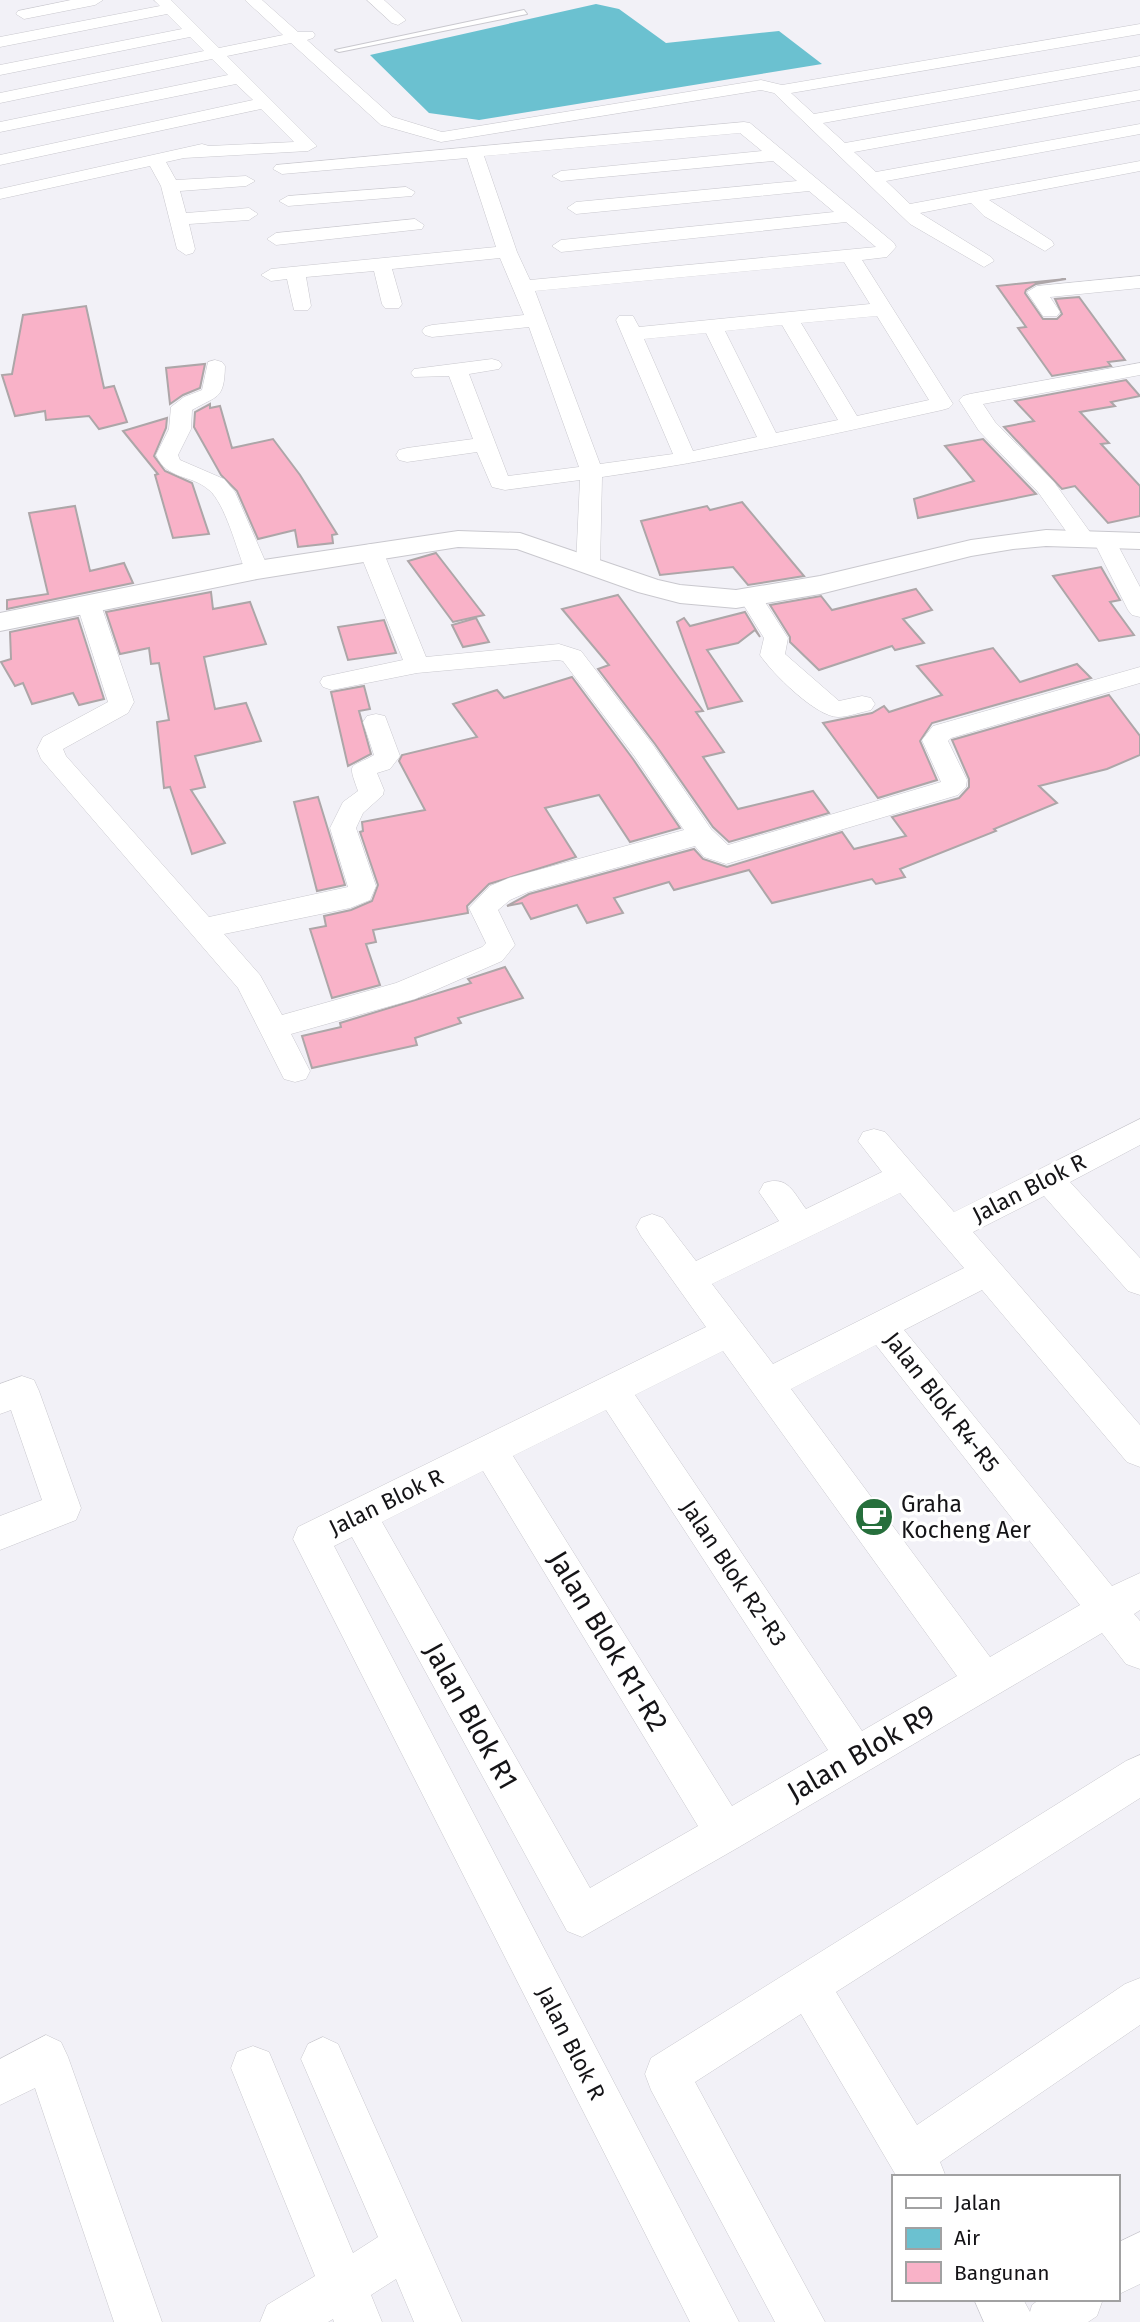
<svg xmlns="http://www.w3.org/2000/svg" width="1140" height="2322" viewBox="0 0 1140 2322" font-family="'Fira Sans',sans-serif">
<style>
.water{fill:#6bc1d0}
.building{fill:#f9b2c8;stroke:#ada6a8;stroke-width:2}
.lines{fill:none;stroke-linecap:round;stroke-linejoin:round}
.lane-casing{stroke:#c9c8ce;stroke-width:2}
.street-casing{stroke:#c9c8ce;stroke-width:1}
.secondary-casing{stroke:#c9c8ce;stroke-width:2}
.lane{fill:#fff;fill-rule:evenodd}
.street{fill:#fff;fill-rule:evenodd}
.secondary{fill:#fff;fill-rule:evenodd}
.labels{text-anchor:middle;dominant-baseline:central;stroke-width:7;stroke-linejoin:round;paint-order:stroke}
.street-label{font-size:23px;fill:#151417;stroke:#fff}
.poi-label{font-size:23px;fill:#151417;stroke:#fff;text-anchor:start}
.near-street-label{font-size:28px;fill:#151417;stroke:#fff}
</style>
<rect width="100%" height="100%" fill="#f2f1f7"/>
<path class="water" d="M596 4 619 9 666 43 779 31 822 64 479 120 429 113 370 55Z"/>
<g class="building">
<path d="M1066 279 1036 284 1026 290 1025 293 1043 319H1057L1062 314 1055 299 1079 297 1125 360 1108 362 1111 366 1052 376 1018 328 1026 327 997 286Z"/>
<path d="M86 306 104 388 114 386 127 422 99 429 89 416 46 420 45 411 15 416 2 375 12 374 23 315Z"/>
<path d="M205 364 200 388 183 395 170 404 166 368Z"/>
<path d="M1126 380 1140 396 1111 402 1115 406 1080 412 1109 443 1101 444 1140 486V516L1108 523 1075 486 1062 489 1004 427 1034 421 1015 401Z"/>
<path d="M210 404V408L220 406 232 448 273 439 300 475 337 534 332 535 333 543 298 547 295 530 258 539 237 491 221 475 194 427 195 412Z"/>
<path d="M167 418 166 428 154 456 165 471 192 483 209 534 173 538 155 475 158 474 123 431Z"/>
<path d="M983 439 1036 494 918 518 914 499 974 481 945 446Z"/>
<path d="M742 502 804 576 748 585 733 567 660 575 641 521 707 506 710 510Z"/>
<path d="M75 506 90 571 124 563 133 583 7 609V600L48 594 29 513Z"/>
<path d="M436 553 484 615 453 622 408 561Z"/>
<path d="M1101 567 1120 600 1110 602 1134 635 1099 641 1053 576Z"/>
<path d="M916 589 932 610 903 619 924 643 895 650 892 646 819 670 790 642V637L770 605 821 596 832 610Z"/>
<path d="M211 592 213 609 250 602 266 644 204 657 215 709 246 703 261 741 195 756 205 787 191 790 225 843 192 854 170 787 164 788 157 722 169 720 159 663 151 664 149 648 120 654 106 612Z"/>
<path d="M618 595 703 711 696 712 724 752 703 757 738 809 813 791 829 813 729 842 713 827 655 744 598 669 609 665 562 609Z"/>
<path d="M745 612 760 637 755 630 738 643 707 650 742 701 708 709 677 622 684 618 690 626Z"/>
<path d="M78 618 104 699 79 705 73 693 32 704 23 683 15 686 1 662 11 659 10 632Z"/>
<path d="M476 618 489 642 463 647 452 625Z"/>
<path d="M384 620 396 653 348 660 338 627Z"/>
<path d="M993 648 1020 682 1077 664 1091 678 932 723 920 741 937 780 878 798 823 723 872 713 884 706 889 712 942 695 917 666Z"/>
<path d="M572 677 633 759 680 828 630 842 599 795 545 808 576 857 489 884 467 906 468 913 373 930 376 942 366 944 380 985 332 998 310 929 326 926 324 916 351 910 372 901 378 885 360 832 363 831 362 822 425 810 399 761 402 755 477 737 453 704 497 690 504 698Z"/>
<path d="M364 686 370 709 359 711 371 754 348 766 331 692Z"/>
<path d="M1109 695 1140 736V755L1107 769 1039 786 1057 803 994 829 996 831 900 869 905 877 876 884 872 879 772 903 749 870 674 890 669 882 614 898 623 913 587 923 577 905 531 919 522 903 507 906 529 894 694 849 703 859 727 867 842 832 854 849 906 836 892 817 959 798 969 787V779L952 740Z"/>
<path d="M318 797 345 885 317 891 294 802Z"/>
<path d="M505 967 523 998 458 1018 461 1023 415 1038 417 1045 312 1068 302 1036 341 1027 340 1023 471 983 468 979Z"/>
</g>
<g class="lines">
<defs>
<path id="lane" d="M524 10 527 14 339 52 335 50Z"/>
<g id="street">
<path d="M71 0H103L95 5 24 19 16 14 18 11Z"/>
<path d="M154 0H171L219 48 283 35 245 0H262L298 32H313L315 35 313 38 307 40 393 117 442 132 761 80 782 85 1140 24V34L791 93 814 114 1140 56V66L823 123 845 143 1140 90V100L854 152 876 172 1140 124V134L886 181 910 204 1140 161V171L989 200 1052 241 1054 245 1045 251 984 216 971 203 920 213 991 257 994 261 984 267 910 224 774 93 761 90 441 142 381 125 291 43 227 56 317 146 308 151 184 158 166 162 176 180 246 176 255 181 246 186 180 191 186 213 249 208 258 214 249 220 189 224 195 249 193 253 186 255 177 249 161 186 150 166 0 199V189L202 144 209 146 294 142 261 109 0 165V155L253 100 236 84 0 132V122L228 75 212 59 0 103V93L204 51 190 37 0 75V65L182 29 167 14 0 47V37L160 6Z"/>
<path d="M367 0H384L406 20 398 25 392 23Z"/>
<path d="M744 122 750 123 894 243 896 247 887 257 862 260 953 404 949 408 942 410C828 435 717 461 602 477L600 565 596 570H580L576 565 580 480 505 490 492 487 477 452 407 462 399 460 396 455 399 450 407 448 473 439 449 376 414 377 411 373 414 369 492 359 499 361 502 365 499 369 469 374 508 476 579 467 529 327 432 337 425 335 422 331 425 327 432 325 524 315 500 258 392 269 402 304 399 308H385L382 304 374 271 306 277 311 306 308 310H294L287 279 271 281 261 275 271 269 496 247 467 158 282 174 273 169 276 165ZM740 133 762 151 561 171 552 176 561 181 773 161 797 181 576 202 567 208 576 214 809 191 834 212 561 240 552 246 561 252 846 222 876 247 530 280 517 252 484 156ZM844 262 870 304 639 327 633 316H619L616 320 673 454 600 464 535 291ZM877 316 929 400 857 416 801 323ZM782 325 838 420 776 433 725 331ZM706 333 757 437 693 451 644 339Z"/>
<path d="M406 187 415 192 412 196 288 206 279 201 288 196Z"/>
<path d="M415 219 424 225 422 229 276 245 267 239 276 233Z"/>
<path d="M1140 276V288L1050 297 1060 312 1057 316H1043L1027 292 1037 286Z"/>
<path d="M215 360 222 362 225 366C224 400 218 395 192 410L191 429 178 455 180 460 224 479 235 492 269 570 265 575H249L245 570C237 550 225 503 209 490 191 474 167 480 156 455L169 429 171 407 184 397 202 390 208 362Z"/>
<path d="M1140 363V375L983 404 995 422 1054 482 1095 539 1105 534 1113 536 1140 587V617L1132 615 1128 610 1094 542 1084 547 1076 545 1038 492 979 431 959 400 963 396 970 394Z"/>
<path d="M371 544 379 546 383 551 426 657 559 644 581 651 653 745 711 829 728 845 941 782 922 740 933 726 1140 667V683L951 738 948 741 967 780 966 787 958 795 726 864 704 857 695 846 528 892 510 900 498 910 515 945 502 961 415 999 291 1034 310 1071 306 1079 295 1082 284 1079 238 988 41 759 37 749 43 737 108 702 77 605 81 600H97L101 605 134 702 128 713 63 749 66 756 209 917 348 887 330 828 343 802 358 791C347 760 350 769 374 755L363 722 367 716 376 714 385 716 400 756 390 769 377 773 384 790 383 795 363 813 356 828 376 886 370 900 350 908 224 934 260 975 282 1015 396 983 482 947 486 943 469 908 490 886 509 878 684 830 635 757 563 661 558 660 417 673 332 690 323 687 320 682 323 677 403 660 359 551 363 546Z"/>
<path d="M750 589 758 591 788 638 785 654 839 701 862 696 871 698 875 704 871 710C861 712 848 717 838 717 816 717 772 673 760 655L764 638 738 596 742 591Z"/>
<path d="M1140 1119V1145L1070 1182 1140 1258V1295L1128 1291 1044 1196 973 1232 1140 1425V1467L1127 1462 982 1290 904 1330 1112 1586 1140 1573V1610L1134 1614 1140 1621V1669L1126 1664 1102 1633 739 1847 582 1937 567 1931 352 1537 334 1546 739 2322H690L293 1539 298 1527 706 1327 641 1236 636 1227 641 1218 652 1214 663 1218 696 1261 779 1221 759 1192 764 1183C788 1175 793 1192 806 1209L882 1172 858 1141 863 1132 874 1129 885 1132 954 1212ZM900 1193 964 1268 773 1364 712 1284ZM876 1345 1080 1605 990 1657 791 1389ZM723 1351 957 1676 862 1731 635 1395ZM606 1410 828 1750 732 1806 513 1456ZM483 1471 698 1826 590 1888 382 1522Z"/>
<path d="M22 1376 34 1380 39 1391 81 1508 76 1520 0 1550V1516L42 1500 11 1410 0 1414V1384Z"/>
<path d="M1140 1755V1798L836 1992 917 2125 1125 1984 1140 1978V2025L940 2162 946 2177H897L801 2014 695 2082 825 2322H775L651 2090 645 2074 651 2058 1126 1761Z"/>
<path d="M46 2035 61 2042 68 2057 162 2322H114L35 2088 0 2105V2059Z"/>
<path d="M323 2037 338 2044 462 2322H414L396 2279 371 2295 382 2322H334L333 2319 328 2322H260L267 2305 315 2276 231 2068 237 2052 253 2046 269 2052 353 2253 378 2237 301 2059 308 2044Z"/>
<path d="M1140 2232V2284L1117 2295V2243Z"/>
<path d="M974 2299H1023L1030 2312 1032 2305 1040 2299H1103L1097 2316 1088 2322H984Z"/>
</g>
<path id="secondary" d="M1046 530 1140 533V549L1046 546 1013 549 971 556 820 594 736 608 680 603 638 592 517 549 458 547 257 579 0 631V613L257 561 458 531 520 533 658 580 680 585 736 590 820 576 971 540Z"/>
</defs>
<use href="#lane" class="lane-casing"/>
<use href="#street" class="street-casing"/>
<use href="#secondary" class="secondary-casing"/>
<use href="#lane" class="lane"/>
<use href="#street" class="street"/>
<use href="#secondary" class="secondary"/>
</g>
<defs>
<symbol id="cafe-disc" viewBox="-11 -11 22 22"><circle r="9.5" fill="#266f3c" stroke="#fff"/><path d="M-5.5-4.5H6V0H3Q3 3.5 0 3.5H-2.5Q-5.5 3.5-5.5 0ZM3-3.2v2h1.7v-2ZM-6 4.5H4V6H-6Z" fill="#fff"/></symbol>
</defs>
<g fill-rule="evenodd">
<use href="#cafe-disc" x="852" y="1495" width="44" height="44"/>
</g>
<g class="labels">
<g class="street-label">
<text transform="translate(1029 1188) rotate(-27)">Jalan Blok R</text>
<text transform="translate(942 1402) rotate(52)">Jalan Blok R4-R5</text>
<text transform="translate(386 1502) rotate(-26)">Jalan Blok R</text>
<text transform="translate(734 1573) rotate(56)">Jalan Blok R2-R3</text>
<text transform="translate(571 2043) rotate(63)">Jalan Blok R</text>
</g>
<g class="poi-label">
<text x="901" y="1504">Graha<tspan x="901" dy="26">Kocheng Aer</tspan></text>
</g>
<g class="near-street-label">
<text transform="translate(608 1641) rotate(59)">Jalan Blok R1-R2</text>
<text transform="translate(471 1716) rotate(61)">Jalan Blok R1</text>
<text transform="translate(861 1753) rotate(-30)">Jalan Blok R9</text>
</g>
</g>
<rect x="892" y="2175" width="228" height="126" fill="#ffffff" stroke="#a1a1a2" stroke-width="2"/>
<rect x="906" y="2198" width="35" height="10" fill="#ffffff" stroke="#a1a1a2" stroke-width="2"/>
<text x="954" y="2210" font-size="21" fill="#151417">Jalan</text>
<rect x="906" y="2228" width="35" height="21" fill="#6bc1d0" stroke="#a1a1a2" stroke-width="2"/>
<text x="954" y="2245" font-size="21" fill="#151417">Air</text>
<rect x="906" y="2262" width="35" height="21" fill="#f9b2c8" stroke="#a1a1a2" stroke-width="2"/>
<text x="954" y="2280" font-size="21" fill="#151417">Bangunan</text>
</svg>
